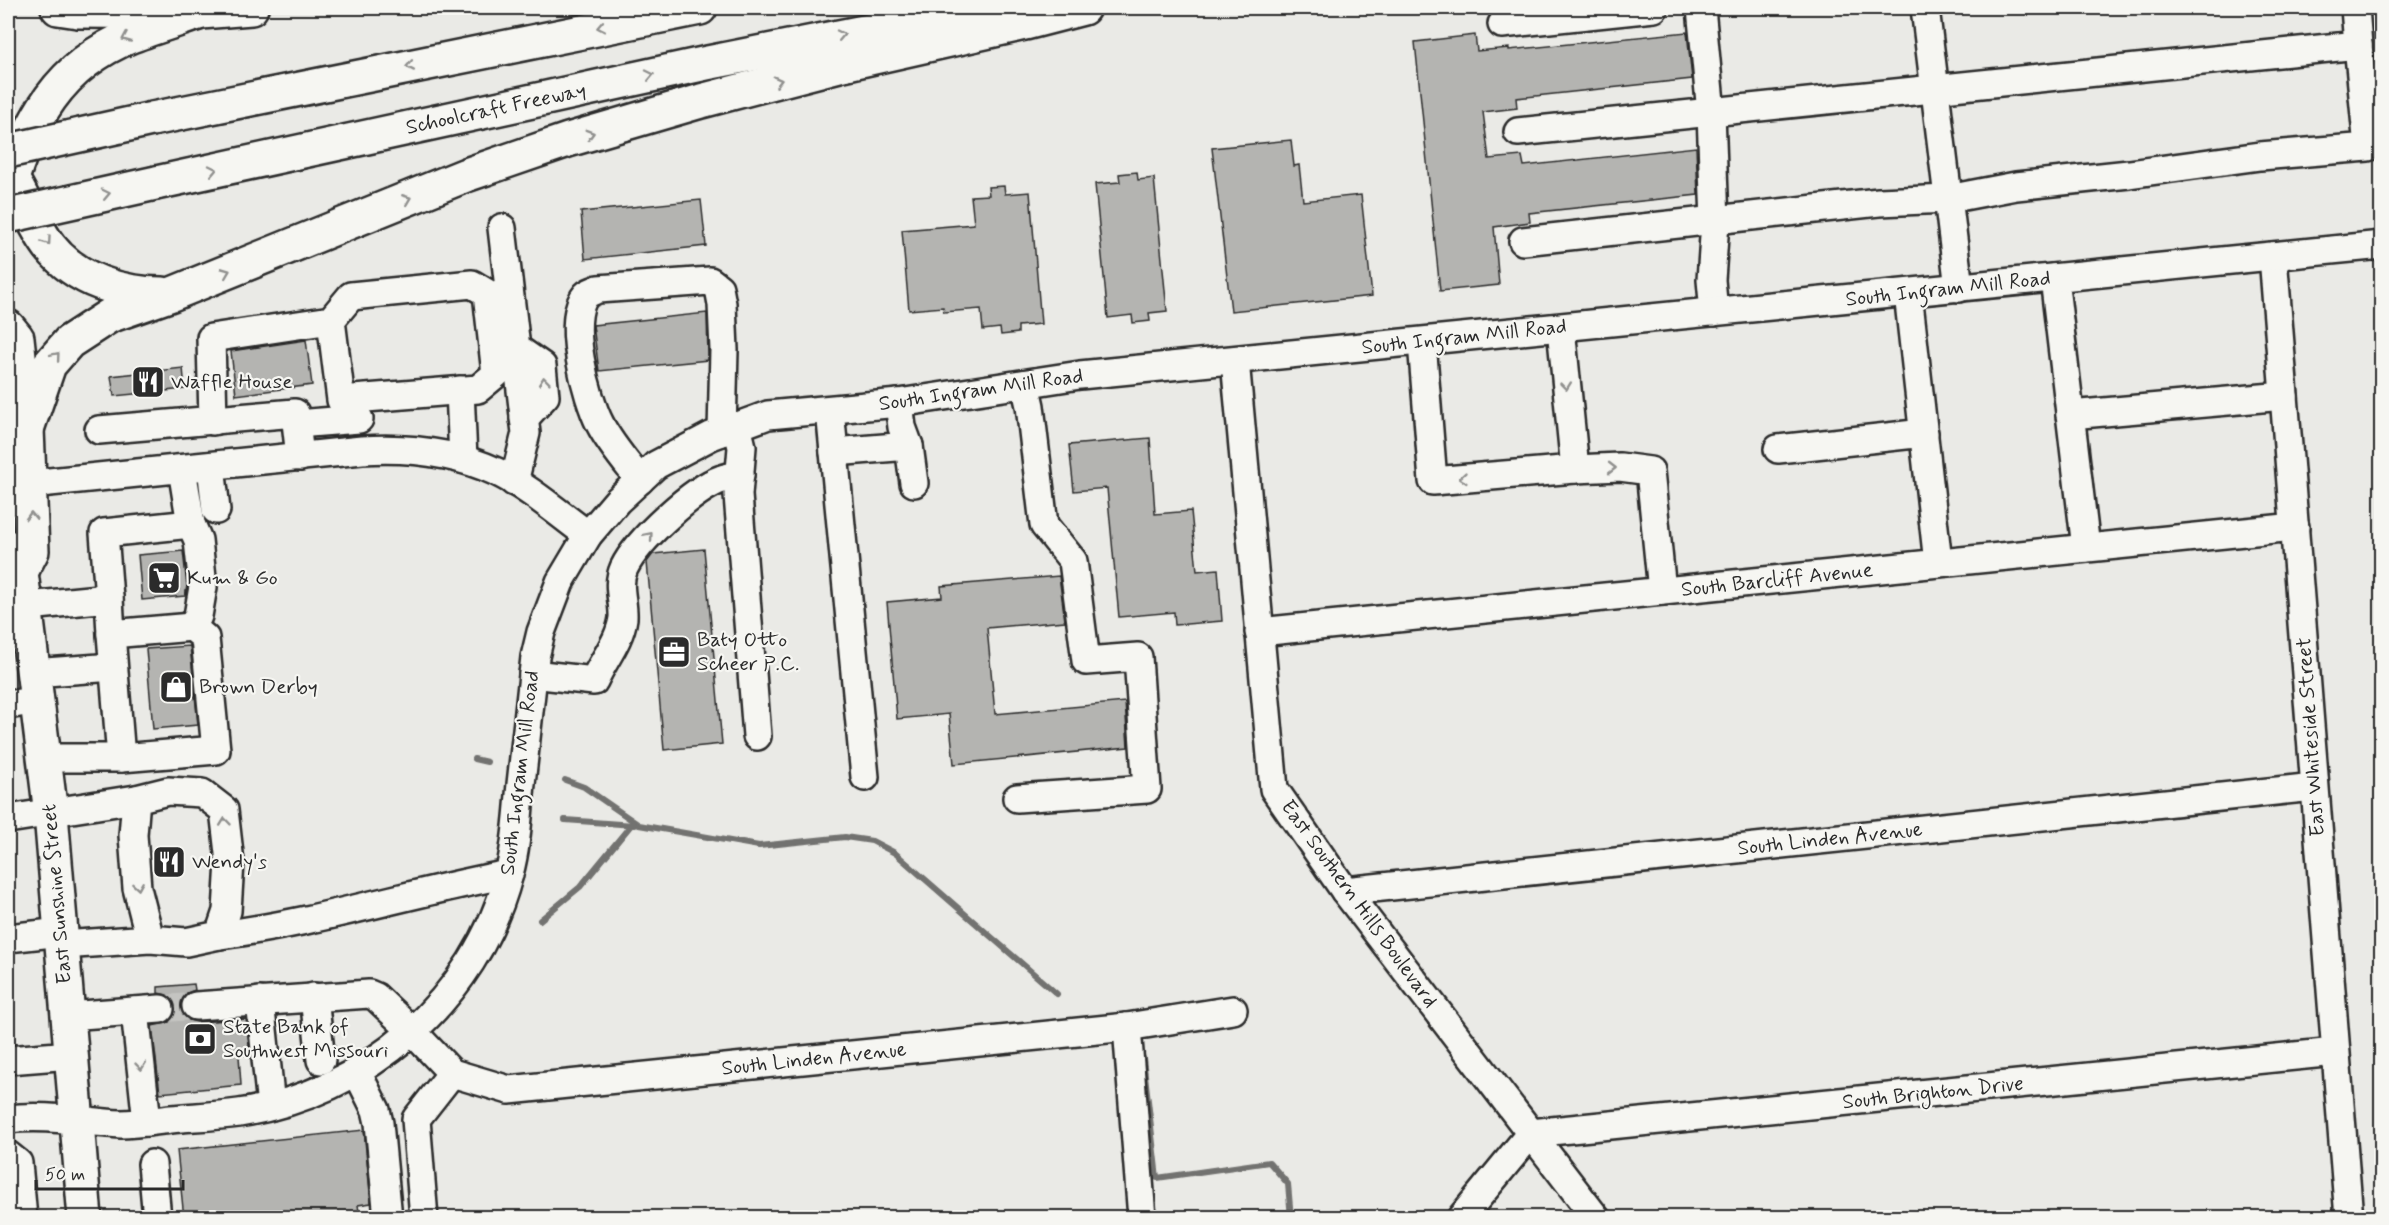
<svg xmlns="http://www.w3.org/2000/svg" width="2389" height="1225" viewBox="0 0 2389 1225" font-family="Mynerve,sans-serif">
<style>
.lines{fill:none;stroke-linecap:round;stroke-linejoin:round}
.stream{stroke:#727270;stroke-width:6}
.building{fill:#b4b4b1;stroke:#2b2b2b;stroke-width:1.5}
.minor-tunnel{stroke:#c4c4c1;stroke-width:27;stroke-dasharray:27 14;stroke-linecap:butt}
.minor-casing{stroke:#2b2b2b;stroke-width:32}
.major-casing{stroke:#2b2b2b;stroke-width:38}
.highway-casing{stroke:#2b2b2b;stroke-width:38}
.minor{stroke:#f6f6f2;stroke-width:27}
.major{stroke:#f6f6f2;stroke-width:33}
.highway{stroke:#f6f6f2;stroke-width:33}
.highway-bridge-casing{stroke:#2b2b2b;stroke-width:38;stroke-linecap:butt}
.highway-bridge{stroke:#f6f6f2;stroke-width:33}
.oneway{stroke:#90908e}
.labels{text-anchor:middle;dominant-baseline:central;stroke-width:4.5;stroke-linejoin:round;paint-order:stroke}
.street-label{font-size:21px;fill:#2b2b2b;stroke:#f6f6f2}
.poi-label{font-size:21px;fill:#2b2b2b;stroke:#f6f6f2;text-anchor:start}
</style>
<rect width="100%" height="100%" fill="#eaeae6"/>
<filter id="ink" filterUnits="userSpaceOnUse"><feTurbulence type="fractalNoise" baseFrequency=".0167" numOctaves="2"/><feDisplacementMap in="SourceGraphic" scale="12" xChannelSelector="R" yChannelSelector="G"/><feConvolveMatrix kernelMatrix="1 2 1 2 8 2 1 2 1" color-interpolation-filters="sRGB"/></filter>
<g filter="url(#ink)">
<g class="lines">
<g class="stream">
<path d="M474 759 487 762"/>
<path d="M565 780 584 787 639 825 759 846 845 837 872 841 895 853 1057 994"/>
<path d="M565 820 634 825"/>
<path d="M540 920 580 887 631 825"/>
<path d="M1143 1058 1157 1178 1269 1162 1288 1184 1291 1218"/>
</g>
</g>
<g class="building">
<path d="M1687 32 1692 79 1516 98 1517 108 1483 112 1489 159 1522 156 1524 166 1696 147 1698 195 1529 213 1530 222 1494 227 1499 285 1440 291 1415 42 1475 35 1477 51 1509 48V50Z"/>
<path d="M1291 140 1294 166 1299 165 1303 201 1361 195 1372 296 1231 311 1212 148Z"/>
<path d="M1137 172 1138 180 1154 178 1167 311 1149 313 1150 321 1133 323 1132 315 1108 318 1095 184 1120 182 1119 174Z"/>
<path d="M1004 186 1005 194 1030 192 1041 324 1018 326V333L1001 335 1000 328 983 330 981 309 944 312 943 307 909 310 902 230 974 224 971 196 989 195 988 187Z"/>
<path d="M701 200 706 246 585 259 581 212Z"/>
<path d="M707 313 708 360 599 371 593 325Z"/>
<path d="M306 340 312 385 236 395 231 351Z"/>
<path d="M183 368 185 389 114 396 111 376Z"/>
<path d="M1150 438 1155 514 1191 511 1197 571 1218 569 1222 621 1175 625 1174 612 1119 617 1107 488 1074 491 1069 445Z"/>
<path d="M704 549 722 744 664 750 647 562 653 554Z"/>
<path d="M183 551 187 586 185 596 142 600 138 555Z"/>
<path d="M1059 576 1065 621 987 628 995 714 1125 702 1128 747 954 764 949 714 897 719 887 602 942 597 941 586Z"/>
<path d="M190 646 198 725 153 729 146 649Z"/>
<path d="M194 984 195 990 187 993 182 999 180 1006 183 1014 189 1020 197 1022 246 1019 250 1054 239 1056 241 1085 160 1093 152 1026 169 1022 174 1016 176 1008 173 1001 167 995 158 993V987Z"/>
<path d="M364 1130 371 1203 358 1205 360 1218H184L177 1150Z"/>
</g>
<g class="lines">
<path class="minor-tunnel" d="M160 1009 196 1006"/>
<defs>
<g id="minor">
<path d="M1701 8 1711 113 1715 222 1711 280 1714 312"/>
<path d="M1925 8 1959 288"/>
<path d="M1502 24 1654 8"/>
<path d="M1518 132 2358 45 2355 8"/>
<path d="M502 228 526 433 514 482"/>
<path d="M1523 241 1879 202 1948 199 2016 186 2129 174 2260 156 2368 147 2358 45"/>
<path d="M2273 256 2349 1218"/>
<path d="M2054 278 2086 548"/>
<path d="M1908 293 1938 563"/>
<path d="M1422 342 1433 481 1575 469 1561 328"/>
<path d="M516 348 542 366 545 396 524 419"/>
<path d="M1235 360 1274 789 1345 891 1596 1218"/>
<path d="M460 390 463 459"/>
<path d="M899 403 902 427 909 446 914 483"/>
<path d="M830 410 865 777"/>
<path d="M2070 415 2284 396"/>
<path d="M213 421 211 338 331 320 341 400 478 389 496 374 487 293 472 284 351 296 331 320"/>
<path d="M297 424 359 419"/>
<path d="M737 426 742 447 738 495 757 736"/>
<path d="M99 430 295 413 300 457"/>
<path d="M1778 449 1924 433"/>
<path d="M834 452 909 446"/>
<path d="M211 466 216 510"/>
<path d="M182 469 191 524 198 540 203 587 198 616 192 627"/>
<path d="M1575 469 1620 467 1650 471 1662 591"/>
<path d="M640 480C626 462 610 444 600 424 587 399 565 319 586 295 589 292 594 291 598 289L710 281 719 288 722 304 724 350 722 432"/>
<path d="M30 484 362 450C409 447 454 452 497 472 530 488 559 514 588 535"/>
<path d="M109 598 104 533 191 524"/>
<path d="M8 608 109 598 111 634 192 627 205 638 216 750 121 758H44"/>
<path d="M1259 632 2295 527"/>
<path d="M111 634 121 758"/>
<path d="M33 673 113 667"/>
<path d="M533 674 594 681C603 660 620 641 623 618 624 600 616 586 624 568 637 541 693 489 722 479 727 477 734 476 740 475"/>
<path d="M8 705 37 700"/>
<path d="M1017 798 1147 789 1138 657 1086 661 1073 561 1044 525 1030 406 1025 384"/>
<path d="M8 819 136 799"/>
<path d="M1345 891 2314 787"/>
<path d="M219 935C317 923 412 892 509 874"/>
<path d="M8 938 61 932"/>
<path d="M62 945 150 939 186 942 219 935 227 911 230 862 224 810 202 793 168 791 136 799 133 835 137 888 150 939"/>
<path d="M314 997 321 1060"/>
<path d="M260 1001 271 1106"/>
<path d="M196 1006 369 994 376 997 413 1032 452 1073 509 1090 1127 1027 1233 1010"/>
<path d="M135 1011 147 1122"/>
<path d="M68 1016 160 1009"/>
<path d="M1127 1027 1142 1218"/>
<path d="M8 1060 71 1055"/>
<path d="M357 1072 376 1110 379 1123 388 1218"/>
<path d="M8 1119C45 1114 83 1122 121 1124 137 1124 154 1121 171 1119 193 1117 216 1116 239 1113 366 1094 476 1000 509 874 517 845 518 814 521 784 526 742 530 699 535 657L541 632 560 582 588 535 617 501 656 465 711 436 768 415 899 403 1080 375 2382 245"/>
<path d="M8 1155 18 1163 23 1218"/>
<path d="M152 1164 157 1218"/>
<path d="M424 1218 416 1119 452 1073"/>
<path d="M1461 1218 1531 1133 2335 1052"/>
</g>
<g id="major">
<path d="M8 327 17 338 27 429 32 551 21 572"/>
<path d="M8 547 21 572 51 814 85 1218"/>
</g>
<g id="highway">
<path d="M58 8 78 11 201 12 251 8"/>
<path d="M152 119 700 8"/>
<path d="M156 183 707 63 985 8"/>
<path d="M16 186C27 206 36 229 50 247 76 280 121 294 162 294"/>
<path d="M8 191C29 121 59 65 131 36 154 27 178 20 201 12"/>
<path d="M27 429 49 365 69 342 109 316 172 294 466 175 568 140 701 101 839 65 1025 23 1083 8"/>
</g>
</defs>
<use href="#minor" class="minor-casing"/>
<use href="#major" class="major-casing"/>
<use href="#highway" class="highway-casing"/>
<use href="#minor" class="minor"/>
<use href="#major" class="major"/>
<use href="#highway" class="highway"/>
<defs>
<g id="highway-bridge">
<path d="M8 151 152 119"/>
<path d="M8 216 156 183"/>
</g>
</defs>
<use href="#highway-bridge" class="highway-bridge-casing"/>
<use href="#highway-bridge" class="highway-bridge"/>
</g>
<defs><path id="oneway-chevron" d="M-2-3.5L2.5 0L-2 3.5" fill="none" stroke-width="1.6" stroke-linecap="round" stroke-linejoin="round" transform="scale(1.5)"/></defs>
<g class="oneway">
<use href="#oneway-chevron" transform="translate(601 27) rotate(169)"/>
<use href="#oneway-chevron" transform="translate(841 35) rotate(-12)"/>
<use href="#oneway-chevron" transform="translate(126 38) rotate(156)"/>
<use href="#oneway-chevron" transform="translate(410 66) rotate(169)"/>
<use href="#oneway-chevron" transform="translate(650 75) rotate(-12)"/>
<use href="#oneway-chevron" transform="translate(778 81) rotate(-15)"/>
<use href="#oneway-chevron" transform="translate(590 134) rotate(-16)"/>
<use href="#oneway-chevron" transform="translate(213 170) rotate(-12)"/>
<use href="#oneway-chevron" transform="translate(106 194) rotate(-12)"/>
<use href="#oneway-chevron" transform="translate(407 199) rotate(-22)"/>
<use href="#oneway-chevron" transform="translate(47 241) rotate(55)"/>
<use href="#oneway-chevron" transform="translate(226 272) rotate(-22)"/>
<use href="#oneway-chevron" transform="translate(56 356) rotate(-50)"/>
<use href="#oneway-chevron" transform="translate(544 381) rotate(-96)"/>
<use href="#oneway-chevron" transform="translate(1566 386) rotate(84)"/>
<use href="#oneway-chevron" transform="translate(1612 468)"/>
<use href="#oneway-chevron" transform="translate(1463 478) rotate(175)"/>
<use href="#oneway-chevron" transform="translate(31 516) rotate(-92)"/>
<use href="#oneway-chevron" transform="translate(649 536) rotate(-49)"/>
<use href="#oneway-chevron" transform="translate(225 822) rotate(-96)"/>
<use href="#oneway-chevron" transform="translate(138 886) rotate(81)"/>
<use href="#oneway-chevron" transform="translate(141 1066) rotate(84)"/>
</g>
</g>
<defs>
<symbol id="restaurant-square" viewBox="-11 -11 22 22"><rect x="-9" y="-9" width="18" height="18" rx="4" fill="#2b2b2b" stroke="#f6f6f2"/><path d="M-5-6h1v4h1v-4h1v4h1v-4h1v5L-1.5 .5V6h-2V.5L-5-1ZM5-6V6H3V1.5H1.5Q1.5-4 5-6Z" fill="#fff"/></symbol>
<symbol id="supermarket-square" viewBox="-11 -11 22 22"><rect x="-9" y="-9" width="18" height="18" rx="4" fill="#2b2b2b" stroke="#f6f6f2"/><path d="M-6-5.5h2.5l.6 2H6L4.5 2H-2.5L-4.4-4H-6ZM-1.5 3.2a1.3 1.3 0 1 0 .1 0ZM3 3.2a1.3 1.3 0 1 0 .1 0Z" fill="#fff"/></symbol>
<symbol id="office-square" viewBox="-11 -11 22 22"><rect x="-9" y="-9" width="18" height="18" rx="4" fill="#2b2b2b" stroke="#f6f6f2"/><path d="M-6-3h4V-5.5h4V-3h4V5H-6ZM-1-4.5V-3h2v-1.5ZM-6 0V1H6V0Z" fill="#fff"/></symbol>
<symbol id="shop-square" viewBox="-11 -11 22 22"><rect x="-9" y="-9" width="18" height="18" rx="4" fill="#2b2b2b" stroke="#f6f6f2"/><path d="M-5-2.5h2.3a2.7 3.5 0 0 1 5.4 0H5L5.5 6h-11ZM-1.5-2.5h3a1.5 2.3 0 0 0-3 0Z" fill="#fff"/></symbol>
<symbol id="bank-square" viewBox="-11 -11 22 22"><rect x="-9" y="-9" width="18" height="18" rx="4" fill="#2b2b2b" stroke="#f6f6f2"/><path d="M-6-4H6V4H-6ZM0-2.3a2.3 2.3 0 1 0 0 4.6a2.3 2.3 0 1 0 0-4.6Z" fill="#fff"/></symbol>
</defs>
<g fill-rule="evenodd">
<use href="#restaurant-square" x="129" y="363" width="38" height="38"/>
<use href="#supermarket-square" x="145" y="559" width="38" height="38"/>
<use href="#office-square" x="655" y="633" width="38" height="38"/>
<use href="#shop-square" x="157" y="668" width="38" height="38"/>
<use href="#restaurant-square" x="150" y="843" width="38" height="38"/>
<use href="#bank-square" x="181" y="1020" width="38" height="38"/>
</g>
<g class="labels">
<g class="street-label">
<text transform="translate(496 109) rotate(-12)">Schoolcraft Freeway</text>
<text transform="translate(1948 289) rotate(-6)">South Ingram Mill Road</text>
<text transform="translate(1464 337) rotate(-6)">South Ingram Mill Road</text>
<text transform="translate(981 390) rotate(-8)">South Ingram Mill Road</text>
<text transform="translate(1777 580) rotate(-6)">South Barcliff Avenue</text>
<text transform="translate(2311 737) rotate(-94)">East Whiteside Street</text>
<text transform="translate(520 773) rotate(-83)">South Ingram Mill Road</text>
<text transform="translate(1830 839) rotate(-6)">South Linden Avenue</text>
<text transform="translate(57 894) rotate(-95)">East Sunshine Street</text>
<text transform="translate(1359 904) rotate(54)">East Southern Hills Boulevard</text>
<text transform="translate(814 1059) rotate(-6)">South Linden Avenue</text>
<text transform="translate(1933 1093) rotate(-6)">South Brighton Drive</text>
</g>
<g class="poi-label">
<text x="171" y="382">Waffle House</text>
<text x="187" y="578">Kum &amp; Go</text>
<text x="697" y="640">Baty Otto<tspan x="697" dy="24">Scheer P.C.</tspan></text>
<text x="199" y="687">Brown Derby</text>
<text x="192" y="862">Wendy's</text>
<text x="223" y="1027">State Bank of<tspan x="223" dy="24">Southwest Missouri</tspan></text>
</g>
</g>
<rect width="2389" height="1225" fill="none" stroke="#f6f6f2" stroke-width="30"/>
<rect x="15" y="15" width="2359" height="1195" fill="none" stroke="#2b2b2b" stroke-width="2" filter="url(#ink)"/>
<path d="M36 1180v9h147v-9" fill="none" stroke="#2b2b2b" stroke-width="3"/>
<text x="45" y="1180" font-size="18" fill="#2b2b2b" stroke="#f6f6f2" stroke-width="4.5" paint-order="stroke">50 m</text>
</svg>
